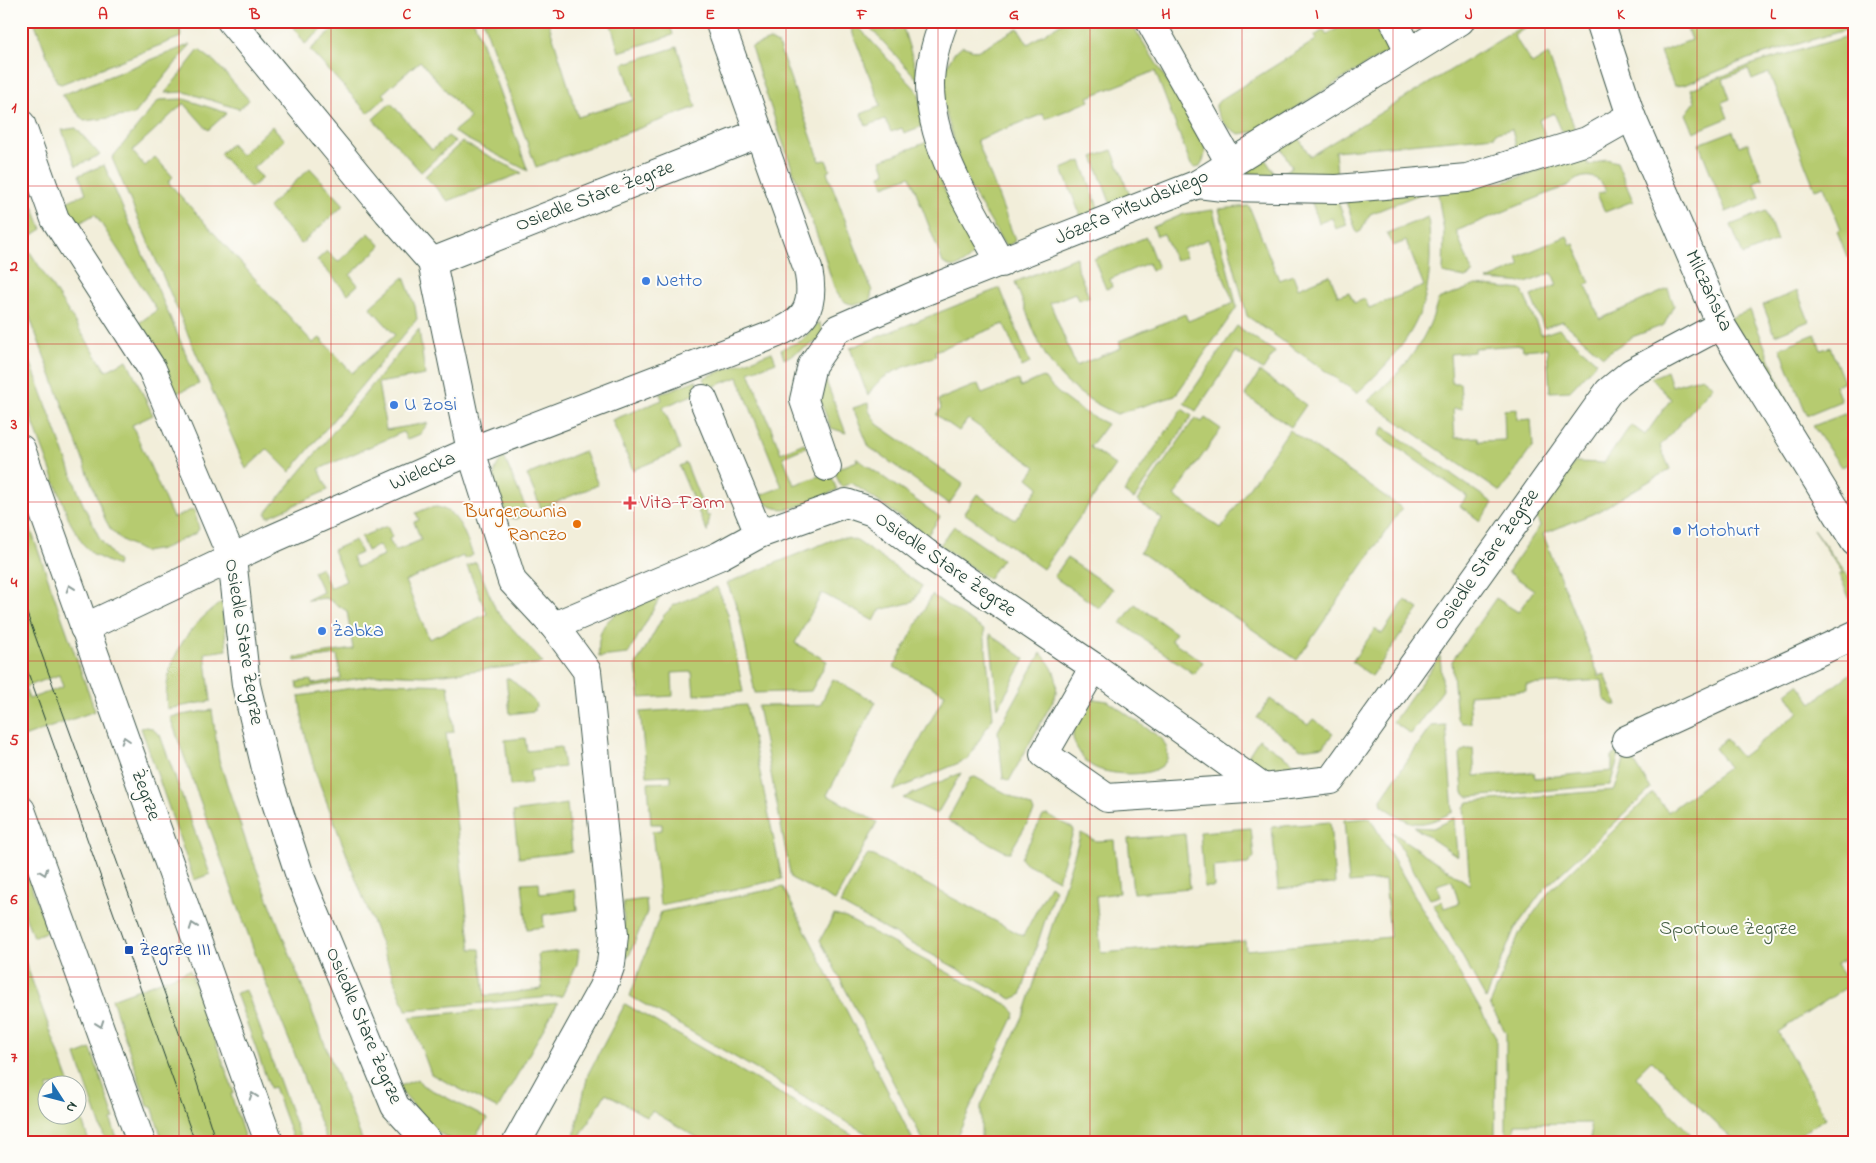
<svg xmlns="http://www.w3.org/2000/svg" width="1876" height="1163" viewBox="0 0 1876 1163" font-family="'Indie Flower',sans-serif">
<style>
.green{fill:#b6cb70;stroke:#6a8452;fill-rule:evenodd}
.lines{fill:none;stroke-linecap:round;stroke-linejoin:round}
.street-casing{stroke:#3f584d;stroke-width:30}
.secondary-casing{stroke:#3f584d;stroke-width:30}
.street{stroke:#fff;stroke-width:28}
.secondary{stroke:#fff;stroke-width:28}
.tram{stroke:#1f3d34;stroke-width:1}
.oneway{stroke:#8f9e9a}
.grid{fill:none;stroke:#d62828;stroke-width:1;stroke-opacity:0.55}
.shop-dot{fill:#3f7fe0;stroke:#fdfcf7;stroke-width:2}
.health-dot{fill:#e0444e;stroke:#fdfcf7;stroke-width:2}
.food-dot{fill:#e8710a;stroke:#fdfcf7;stroke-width:2}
.transit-dot{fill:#1a4fb4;stroke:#fdfcf7;stroke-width:2}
.labels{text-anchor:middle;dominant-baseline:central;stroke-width:4;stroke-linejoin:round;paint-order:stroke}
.street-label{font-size:20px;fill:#1f3d34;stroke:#fdfcf7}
.shop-label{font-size:20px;fill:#366cbe;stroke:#fdfcf7;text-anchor:start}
.health-label{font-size:20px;fill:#be3a42;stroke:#fdfcf7;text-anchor:start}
.food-label{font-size:20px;fill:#c56008;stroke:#fdfcf7;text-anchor:end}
.park-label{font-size:20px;fill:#456043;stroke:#fdfcf7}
.transit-label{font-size:20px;fill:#164399;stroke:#fdfcf7;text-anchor:start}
.neatline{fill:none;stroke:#d62828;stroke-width:2}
.grid-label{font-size:16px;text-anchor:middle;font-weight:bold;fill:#d62828}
</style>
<rect width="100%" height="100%" fill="#fdfcf7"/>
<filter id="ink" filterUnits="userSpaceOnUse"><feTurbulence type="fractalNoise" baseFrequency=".02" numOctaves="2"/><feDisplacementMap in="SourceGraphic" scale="10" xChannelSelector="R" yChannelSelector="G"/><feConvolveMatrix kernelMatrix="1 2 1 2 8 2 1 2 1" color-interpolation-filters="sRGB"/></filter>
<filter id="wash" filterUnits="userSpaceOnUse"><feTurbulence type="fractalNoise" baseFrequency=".0096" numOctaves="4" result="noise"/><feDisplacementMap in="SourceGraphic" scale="20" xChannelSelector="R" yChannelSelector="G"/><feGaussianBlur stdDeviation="1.12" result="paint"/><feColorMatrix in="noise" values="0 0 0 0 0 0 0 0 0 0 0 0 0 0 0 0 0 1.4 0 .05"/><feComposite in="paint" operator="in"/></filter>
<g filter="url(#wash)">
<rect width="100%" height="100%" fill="#f2eeda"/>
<g class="green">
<path d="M34 21H179L181 37 61 84 57 82Z"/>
<path d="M290 21H474L528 171 453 132 470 118 420 61 383 93 386 97 368 113 310 50 332 30 327 25 305 44Z"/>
<path d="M483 21H548L578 117 634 100 623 64 677 47 696 107 536 167Z"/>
<path d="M610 21H669L673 35 619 52Z"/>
<path d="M848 21H853L919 93 923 126 904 133 902 128 891 132 885 119 866 126 861 114 881 106Z"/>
<path d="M864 21H877L894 31 901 21 920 82Z"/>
<path d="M1065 21H1130L1204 140C1207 150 1205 159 1199 167L1195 168 1191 165 1155 71 1088 97 1090 101 1045 119 1043 114 977 140 1014 237 1015 241 1008 246 1004 244 965 179 942 100 943 73 954 53 962 46 977 51 1018 28 1028 44Z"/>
<path d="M1349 21H1381L1390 50 1258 131 1240 134C1228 129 1216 118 1216 105L1220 100 1316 40 1314 36 1324 30 1327 35Z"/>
<path d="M1519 21H1535L1514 36 1532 64 1548 54 1576 132 1564 136 1554 113 1539 120 1548 143 1518 154 1512 129 1495 133V136L1335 151 1337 174 1254 183 1244 176V170L1263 156 1277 177 1292 167 1280 146 1297 135 1310 156 1521 27Z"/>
<path d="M1684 21H1855V27L1748 59 1684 85 1674 86 1660 52 1691 40Z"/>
<path d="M1855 34V264L1851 255 1847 257 1837 231 1841 229 1824 186 1815 189 1769 73 1752 80 1748 69 1723 79 1730 99 1722 102 1728 118 1694 132 1686 114 1695 102 1691 89 1750 65Z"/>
<path d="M770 40 778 44 820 161 826 160 830 170 827 172 872 291 870 301C859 305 847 307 839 296 832 287 826 258 821 246 796 180 772 114 751 47Z"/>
<path d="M191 44 134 115 84 121 62 95Z"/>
<path d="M199 50 215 62 249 100 239 109 185 92 165 93Z"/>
<path d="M184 99 227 113 208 130 184 103 132 151 145 166 155 157 173 177 168 182 313 343 320 338 352 373 395 335 370 307 404 277 415 306 417 319 290 472 267 449 246 469 112 158 159 100Z"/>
<path d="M391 103 432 150 448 136 455 141 421 172 373 119Z"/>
<path d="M272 126 285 140 253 168 262 178 251 188 220 154 231 144 241 155Z"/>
<path d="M76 128 100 155 76 166 62 130Z"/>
<path d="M1733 131 1739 146 1748 143 1762 179 1754 182 1760 198 1726 212 1699 144Z"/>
<path d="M462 142 522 173 448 201 425 176Z"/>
<path d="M927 142 944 189 974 245C975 259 965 263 953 268L943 263 910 176 884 186 880 175 886 173 881 160Z"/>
<path d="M1112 150 1131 198 1111 205 1093 157Z"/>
<path d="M1583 153 1589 166 1606 159 1617 162 1633 201 1605 212 1597 194 1606 191C1599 173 1581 173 1569 185L1456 231 1473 274 1465 278 1443 273 1444 232 1437 188 1503 182 1525 176Z"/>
<path d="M1081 161 1099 210 1081 217 1062 169Z"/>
<path d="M104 165 199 384 177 393 139 323 157 310 95 214 76 225 64 203 86 193 79 175Z"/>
<path d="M310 168 344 205 301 244 268 207Z"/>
<path d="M1425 192 1370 214 1361 231 1357 233 1344 196Z"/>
<path d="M1336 197 1347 225 1336 229 1332 218 1319 223 1311 200Z"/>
<path d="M33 206 42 229 23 241 106 371 127 360 153 415 132 425 173 518 194 509 199 529 196 533 162 549 144 552 122 540 111 530 105 519 21 294V211Z"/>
<path d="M1249 206 1279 280 1293 275 1298 288 1330 275 1338 296 1349 292 1354 303 1365 299 1369 308 1424 286 1406 241 1393 246 1387 233 1428 217C1437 300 1418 338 1357 393L1247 316 1219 209Z"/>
<path d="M1213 210 1237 307 1175 396 1117 414C1045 381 1042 350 1015 282L1076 257 1077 267 1089 297 1078 300 1075 293 1050 303 1076 366 1121 348 1119 341 1185 314 1188 321 1234 303 1208 239 1183 249 1186 257 1175 261 1164 234 1157 236 1153 227 1184 214Z"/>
<path d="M1766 211 1777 241 1743 255 1731 225Z"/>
<path d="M369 233 381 246 350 275 358 285 348 294 317 260 327 251 338 262Z"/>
<path d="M1567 236 1571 245 1574 244 1590 283 1586 285 1600 319 1668 289 1674 305 1664 325 1632 337 1603 356 1562 321 1544 328 1531 296 1557 285 1552 273 1526 283 1487 280 1520 266 1517 257Z"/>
<path d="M1146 237 1158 268 1151 271 1148 263 1110 279 1112 287 1106 289 1094 259Z"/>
<path d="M1476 285 1522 290 1541 335 1559 329 1597 362 1570 391 1550 392 1547 348 1523 350 1522 345 1474 348V352L1450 354 1452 383H1460L1462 409H1453L1455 438 1478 437 1479 441 1505 440 1504 410 1517 409V420L1531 419 1533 446 1500 492 1368 401C1401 373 1427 343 1438 300Z"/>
<path d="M1000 288 1030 363 1022 367 1004 324 935 351 936 356C913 365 879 371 868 396L850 348Z"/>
<path d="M1797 291 1809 321 1775 335 1763 305Z"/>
<path d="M1750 310 1796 424 1728 319Z"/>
<path d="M819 322 825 337 784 359 781 349 801 341Z"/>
<path d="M1237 326 1275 352 1263 370 1236 352 1196 411 1184 403Z"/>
<path d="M419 329 425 375 378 383 386 430 428 423 420 434 407 440 403 432 319 469 328 490 268 517 266 513Z"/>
<path d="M1815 334 1821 350 1830 347 1844 382 1835 385 1841 401 1807 415 1780 348Z"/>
<path d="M21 336 82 502 100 539 118 562 117 566 94 555 83 544 70 522 21 390Z"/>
<path d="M772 352 776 362 749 372 781 453 804 443 806 447 783 457 794 485 830 472 837 490C810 501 780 523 758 496L782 487 738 377 707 389 703 378Z"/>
<path d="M1667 371 1672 386 1702 377 1713 386 1660 446 1670 469 1597 512 1543 534 1599 676 1605 674 1617 705H1612L1604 699 1602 680 1526 685V691L1469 695 1471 723H1462L1457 719 1452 661 1496 598 1518 612 1534 590 1508 572 1540 526 1536 517 1575 462 1604 463 1631 425 1645 435 1671 399 1651 378Z"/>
<path d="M1260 372 1306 405 1291 427 1245 395Z"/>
<path d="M1043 377C1061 399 1082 412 1107 424L1090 447 1116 466 1043 569 964 513 977 494 1015 520 1039 487 1028 478 1036 467 968 419 959 431 936 415 941 408 938 400 978 384 982 394 1018 380 1020 387Z"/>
<path d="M696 380 700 392 663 407 680 450 633 470 612 420 662 400 660 394Z"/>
<path d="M826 381 846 433 831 428 818 395Z"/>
<path d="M868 403 869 411 877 424 963 484 949 504 869 447 853 408Z"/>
<path d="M1182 409 1192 416 1134 499 1124 492Z"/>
<path d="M1847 413 1855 429V462L1841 467 1813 426Z"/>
<path d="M1195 418 1202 422 1205 418 1221 429 1174 496 1221 528 1289 430 1402 508 1297 660 1140 552 1162 519 1137 501Z"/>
<path d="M1384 427 1493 503 1480 521 1460 506 1467 496 1379 435Z"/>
<path d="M584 451 598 485 541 508 527 475Z"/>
<path d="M504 457 528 513 516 519 508 517C500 498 484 474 504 457Z"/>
<path d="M856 458 940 517 927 536 852 483 841 487 834 470 857 461Z"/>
<path d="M686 463 707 516H710L707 532 679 466Z"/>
<path d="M21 502 95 711 21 738ZM59 675 63 687 29 699 25 687Z"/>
<path d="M437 507C460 512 465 536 473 555L464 559 463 556 405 581 429 639 487 614 467 566 476 562 496 610 543 663 425 676 384 674 298 689 297 682 311 680 312 684 341 679 337 655 295 661V658L353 649 347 611 326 598 307 600 323 592 313 571 321 567 330 588 346 581 333 550 355 540 361 553 352 557 357 567 384 556 379 545 367 551 361 537 387 526 392 537 389 539 395 551 421 540 414 522 419 520 416 513 428 508Z"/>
<path d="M954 526 1002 559 988 579 940 545Z"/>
<path d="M1813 529 1855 586V601L1852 604 1839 575 1843 573Z"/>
<path d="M837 538H847L857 541 922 586 913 602 880 610 874 621 822 593 795 643 827 661 811 691 755 693 738 610 727 583Z"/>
<path d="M1067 558 1113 589 1099 608 1054 577Z"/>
<path d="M717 587 728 614 743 692 694 695 692 672 672 673 673 696 640 698 636 665 664 615 674 605Z"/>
<path d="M932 595 984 630 993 717 968 759 893 791 945 694 894 667Z"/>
<path d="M661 596 628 654 599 657C594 612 626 610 661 596Z"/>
<path d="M1405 600 1419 609 1372 676 1352 662 1375 629 1382 634Z"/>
<path d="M222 602 227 650 205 653 211 701 167 709C162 664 186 627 222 602Z"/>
<path d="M1135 604 1176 633 1171 640 1203 662 1194 674 1121 623Z"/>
<path d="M990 634 1025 659 998 708Z"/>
<path d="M1041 653C1053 667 1060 678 1055 697L1009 781 1003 778 998 731Z"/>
<path d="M1440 656 1443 690 1411 734 1393 722Z"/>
<path d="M1855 670V952L1836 965 1850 985 1778 1032 1826 1118 1788 1142H1735L1651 1060 1635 1076 1698 1142H1591L1590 1123 1515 1124 1514 1142H1506V1033L1490 1005 1519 934 1549 892 1653 793 1668 812 1729 767 1715 748 1726 739 1741 757 1799 712 1786 693 1798 684 1812 703Z"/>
<path d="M506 678 511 679 537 704 534 711 510 714Z"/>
<path d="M833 679 876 702 827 795 877 822 835 901 791 878 758 706 820 705Z"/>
<path d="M386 683 448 685 454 732 446 733 471 949H480L485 996 542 989 538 954 579 949 577 964 562 996 406 1010 316 774 304 730 299 696Z"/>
<path d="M1094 699 1108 701 1162 739C1189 780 1112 779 1092 766 1085 762 1081 755 1077 748 1071 738 1072 730 1078 720 1083 712 1087 705 1094 699Z"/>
<path d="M1270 699 1308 725 1313 719 1333 733 1324 746 1301 749 1257 718Z"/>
<path d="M746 705 782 879 660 905 652 831 662 830V824H651L648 783 671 782V775L647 776 640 712Z"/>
<path d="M212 710 219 760 246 842 363 1142H327L294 1052 265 981 170 717Z"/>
<path d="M1446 725 1453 812C1418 829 1413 827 1382 805L1381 799 1431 726Z"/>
<path d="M146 727 151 728 160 735 210 874 194 880 145 739 141 728Z"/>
<path d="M525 738 527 751 561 747 564 767 530 771 531 784 510 786 505 740Z"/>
<path d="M1259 739 1308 773 1277 775 1246 759Z"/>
<path d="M1473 748 1475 776 1534 772 1535 778 1612 771V756L1620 752 1610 785 1469 797 1463 793 1460 755 1464 750Z"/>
<path d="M1626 753 1631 757 1651 789 1544 889 1514 930 1486 999 1433 904 1442 901 1444 908 1459 903 1452 880 1437 885 1440 896 1430 899 1392 832 1470 885 1464 808 1468 802 1615 790Z"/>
<path d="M961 773 937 814 903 798Z"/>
<path d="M975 777 1032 807 1034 812 1010 852H1006L950 822 948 819 970 778Z"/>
<path d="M567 804 572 852 519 858 513 812Z"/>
<path d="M1047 815 1074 829 1058 880 1024 862 1021 858 1043 816Z"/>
<path d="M1370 818 1496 1037 1495 1142H981V1106L1025 1012 1081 833 1096 841 1114 840 1119 893 1096 896 1101 953 1245 941 1246 950 1390 937 1385 880 1349 883 1344 820Z"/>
<path d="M1454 818 1457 856 1414 827 1433 828Z"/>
<path d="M1330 822 1335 884 1278 889 1272 827Z"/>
<path d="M1251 828 1254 857 1248 864 1213 867 1214 887H1204L1200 832Z"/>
<path d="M1185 834 1190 888 1133 893 1128 839Z"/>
<path d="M867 855 874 856 1023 936 1050 885 1055 889 1021 995 1012 999 840 904Z"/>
<path d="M21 859 48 931 33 937 21 904Z"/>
<path d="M539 882 540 894 575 890 577 910 543 915 544 927 527 929 522 883Z"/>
<path d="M783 887 914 1142H881L630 996 661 912Z"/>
<path d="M646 899 647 912 629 956 625 958 623 902Z"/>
<path d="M834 915 846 918 1010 1006 1015 1014 954 1142H924L820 940Z"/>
<path d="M21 950 70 1085 48 1086V1116H78V1107L89 1142H21Z"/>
<path d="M190 970 234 1093 231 1094 246 1142H163L152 1106H148L112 999Z"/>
<path d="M246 990 302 1142H294L274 1087 270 1088 236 993Z"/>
<path d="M558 1003 498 1109 431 1074 410 1017Z"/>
<path d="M625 1004 864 1142H705L652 1111 647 1117 606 1093 577 1142H573L588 1074Z"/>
<path d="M91 1049 114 1118 111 1120 118 1142H106L76 1055Z"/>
<path d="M418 1079 422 1085 488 1119 471 1142H454L436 1131 397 1087Z"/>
</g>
</g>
<g filter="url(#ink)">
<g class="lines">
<defs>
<g id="street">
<path d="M231 21 388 212 432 262 471 451 512 581 554 626 719 556 759 534 846 503 873 512 926 553 1094 667 1263 788 1331 780 1609 391 1631 373 1721 325"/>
<path d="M944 21C936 42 930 63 930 85 930 148 972 209 1001 263"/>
<path d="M1150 21 1230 163"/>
<path d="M1394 21 1409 51"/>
<path d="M1600 21 1631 116 1721 325 1855 542"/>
<path d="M21 124 55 219 152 369 232 558 246 685 269 781 301 879 395 1106 428 1142"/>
<path d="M1198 184 1223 187 1337 189 1467 178 1587 141 1631 116"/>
<path d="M432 262 759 133"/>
<path d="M703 399 759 534"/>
<path d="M827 467 804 400 812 365 837 329 918 294 1198 184 1460 21"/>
<path d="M84 628 272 539 471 451 770 336C805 322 816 309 808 269L719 21"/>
<path d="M1094 667 1044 754 1107 798 1263 788"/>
<path d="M1626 740 1855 635"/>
<path d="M517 1142 603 987 611 964 614 935 587 671 554 626"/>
</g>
<g id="secondary">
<path d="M21 449 269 1142"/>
<path d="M21 810 141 1142"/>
</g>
</defs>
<use href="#street" class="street-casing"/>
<use href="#secondary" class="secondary-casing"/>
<use href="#street" class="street"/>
<use href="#secondary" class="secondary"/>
<g class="tram">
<path d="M21 597 195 1077 216 1142"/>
<path d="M21 653 195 1142"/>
</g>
</g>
<defs><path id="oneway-chevron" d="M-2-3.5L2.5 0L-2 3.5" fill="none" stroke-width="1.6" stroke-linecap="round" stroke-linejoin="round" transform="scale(1.25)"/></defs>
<g class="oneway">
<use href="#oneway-chevron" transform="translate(70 588) rotate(-109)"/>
<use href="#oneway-chevron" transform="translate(125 740) rotate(-108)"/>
<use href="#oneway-chevron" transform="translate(44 872) rotate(70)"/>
<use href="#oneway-chevron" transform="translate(193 926) rotate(-110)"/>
<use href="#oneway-chevron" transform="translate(100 1024) rotate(70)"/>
<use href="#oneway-chevron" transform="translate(253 1096) rotate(-109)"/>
</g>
</g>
<path class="grid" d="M179 21V1142M331 21V1142M483 21V1142M634 21V1142M786 21V1142M938 21V1142M1090 21V1142M1242 21V1142M1393 21V1142M1545 21V1142M1697 21V1142M21 186H1855M21 344H1855M21 502H1855M21 661H1855M21 819H1855M21 977H1855"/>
<g class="shop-dot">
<circle cx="646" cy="281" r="5"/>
<circle cx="394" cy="405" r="5"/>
<circle cx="1677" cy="531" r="5"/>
<circle cx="322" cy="631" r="5"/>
</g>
<path class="health-dot" d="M627.5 495.5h5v5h5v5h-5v5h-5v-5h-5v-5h5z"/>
<circle class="food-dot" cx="577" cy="524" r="5"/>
<rect class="transit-dot" x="124" y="945" width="10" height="10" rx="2.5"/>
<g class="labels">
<g class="street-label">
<text transform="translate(595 197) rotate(-21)">Osiedle Stare Żegrze</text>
<text transform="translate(1132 208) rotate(-23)">Józefa Piłsudskiego</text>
<text transform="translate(1708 291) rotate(65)">Milczańska</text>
<text transform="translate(423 472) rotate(-24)">Wielecka</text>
<text transform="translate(1487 560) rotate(-55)">Osiedle Stare Żegrze</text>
<text transform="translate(945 565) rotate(35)">Osiedle Stare Żegrze</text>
<text transform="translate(243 642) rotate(81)">Osiedle Stare Żegrze</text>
<text transform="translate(145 795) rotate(70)">Żegrze</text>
<text transform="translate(363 1026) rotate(67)">Osiedle Stare Żegrze</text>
</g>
<g class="shop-label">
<text x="656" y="281">Netto</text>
<text x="404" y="405">U Zosi</text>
<text x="1687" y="531">Motohurt</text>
<text x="332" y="631">Żabka</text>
</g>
<g class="health-label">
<text x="640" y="503">Vita-Farm</text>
</g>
<g class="food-label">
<text x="567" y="512">Burgerownia<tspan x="567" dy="23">Ranczo</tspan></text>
</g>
<g class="park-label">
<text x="1728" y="929">Sportowe Żegrze</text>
</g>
<g class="transit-label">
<text x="139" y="950">Żegrze III</text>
</g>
</g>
<rect width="1876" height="1163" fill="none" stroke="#fdfcf7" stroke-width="55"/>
<g transform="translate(62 1100) rotate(126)"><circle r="24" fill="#fdfcf7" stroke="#a4b0a9"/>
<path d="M0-4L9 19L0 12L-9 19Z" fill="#1f6fb2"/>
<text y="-8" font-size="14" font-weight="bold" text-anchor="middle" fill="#1f3d34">N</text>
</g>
<rect x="28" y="28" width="1820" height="1108" class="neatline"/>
<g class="grid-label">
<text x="103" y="19">A</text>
<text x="255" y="19">B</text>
<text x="407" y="19">C</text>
<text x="559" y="19">D</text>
<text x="710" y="19">E</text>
<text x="862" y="19">F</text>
<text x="1014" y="19">G</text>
<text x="1166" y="19">H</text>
<text x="1317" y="19">I</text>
<text x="1469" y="19">J</text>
<text x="1621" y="19">K</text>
<text x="1773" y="19">L</text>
<text x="14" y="112">1</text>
<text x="14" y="271">2</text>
<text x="14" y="429">3</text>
<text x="14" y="587">4</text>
<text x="14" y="745">5</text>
<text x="14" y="904">6</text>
<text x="14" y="1062">7</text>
</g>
</svg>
